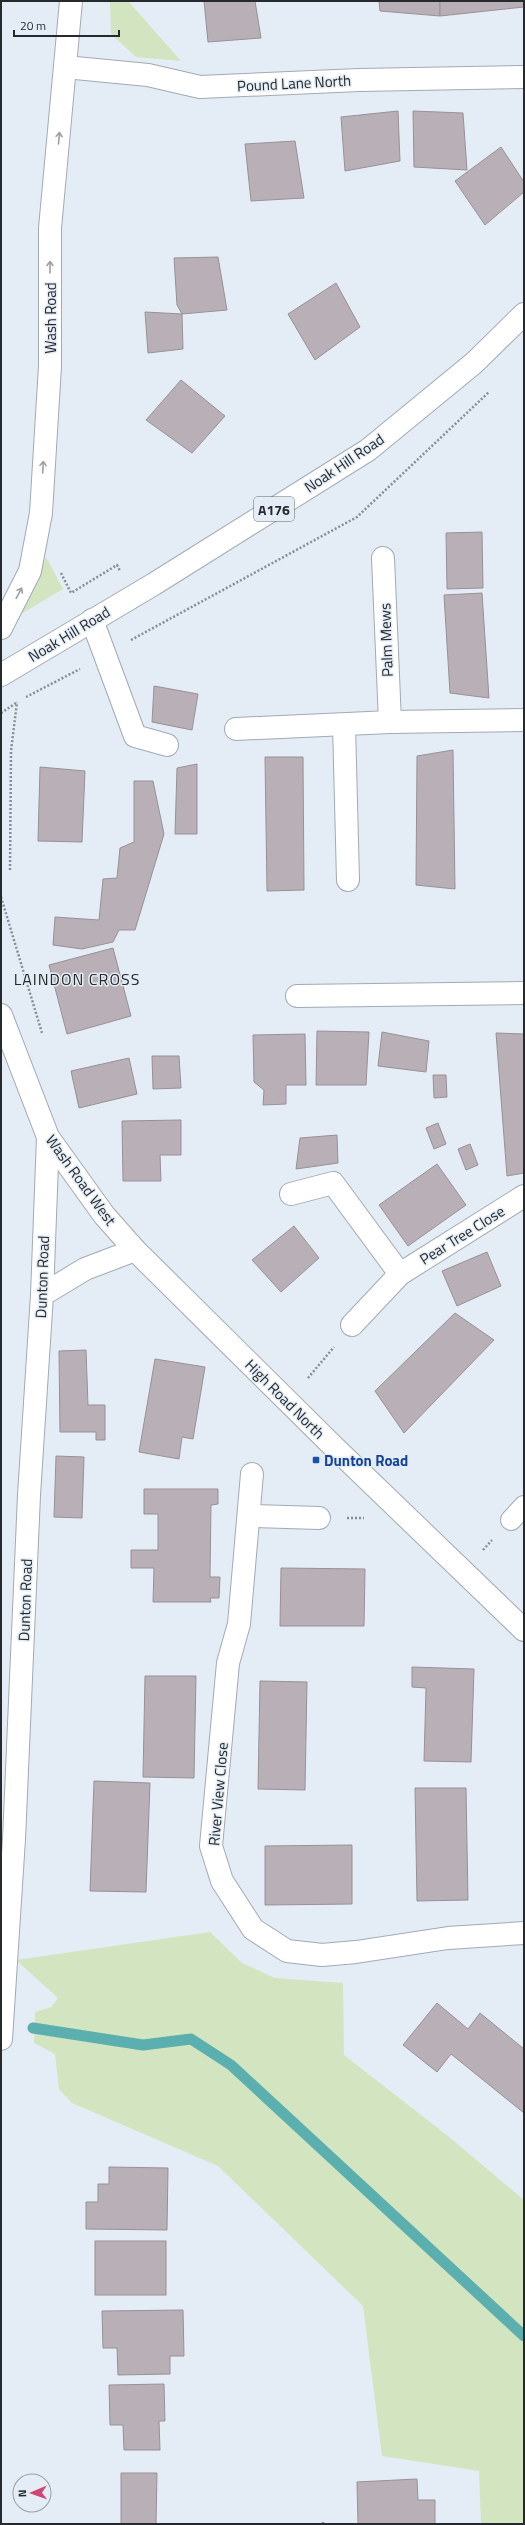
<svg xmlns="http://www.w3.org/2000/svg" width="525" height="2525" viewBox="0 0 525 2525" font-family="'Titillium Web',sans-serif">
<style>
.green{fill:#d3e5c0}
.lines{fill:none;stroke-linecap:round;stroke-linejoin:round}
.stream{stroke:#5bb0af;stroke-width:11}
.building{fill:#b9b0b7;stroke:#999097}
.service-casing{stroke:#a2aab2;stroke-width:22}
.minor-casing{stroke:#a2aab2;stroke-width:24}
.tertiary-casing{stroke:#a2aab2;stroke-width:24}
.primary-casing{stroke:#a2aab2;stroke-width:24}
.path{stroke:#878d93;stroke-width:2.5;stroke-dasharray:2 2;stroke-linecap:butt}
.service{stroke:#fff;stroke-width:20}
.minor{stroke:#fff;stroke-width:22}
.tertiary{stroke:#fff;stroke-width:22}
.primary{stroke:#fff;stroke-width:22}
.oneway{stroke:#9e9fa0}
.transit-dot{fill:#1a4fb4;stroke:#e4edf5;stroke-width:1.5}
.labels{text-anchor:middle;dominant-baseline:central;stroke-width:3;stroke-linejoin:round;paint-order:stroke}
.shield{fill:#e4edf5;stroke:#606469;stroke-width:1}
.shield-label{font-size:14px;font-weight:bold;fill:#272a2d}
.street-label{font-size:15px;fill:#272a2d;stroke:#e4edf5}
.transit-label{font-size:15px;font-weight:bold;fill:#164399;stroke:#e4edf5;text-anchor:start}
.neighbourhood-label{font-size:16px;letter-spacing:1px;fill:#272a2d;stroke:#e4edf5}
</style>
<rect width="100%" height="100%" fill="#e4edf5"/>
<g class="green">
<path d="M110 1H128L181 61 136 57 111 34Z"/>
<path d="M46 557 63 589 19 615Z"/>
<path d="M210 1932 242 1963 275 1978 343 1983 344 2055 448 2136 524 2200V2524H481L479 2471 382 2456 363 2306 218 2166 72 2103 59 2089 55 2054 34 2043 35 2012 51 2007 58 1998 16 1960Z"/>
</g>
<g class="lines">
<path class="stream" d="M33 2028 143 2045 191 2039 231 2065 524 2336"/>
</g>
<g class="building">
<path d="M204 1H255L261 38 208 42Z"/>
<path d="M379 1H440V16L380 11Z"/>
<path d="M440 1H524V7L440 16Z"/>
<path d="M398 111 400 161 345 171 341 117Z"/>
<path d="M413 111 463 113 467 170 414 167Z"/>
<path d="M295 141 304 198 251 201 245 144Z"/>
<path d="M501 147 524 182V192L485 225 455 181Z"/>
<path d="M218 257 227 310 182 314 177 305 174 258Z"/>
<path d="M336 283 360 327 315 360 288 314Z"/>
<path d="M145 312 182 314 183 349 148 353Z"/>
<path d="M181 380 225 416 192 453 146 420Z"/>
<path d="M482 532 483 588 447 589 446 533Z"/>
<path d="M482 593 489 698 450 693 444 595Z"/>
<path d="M154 686 198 694 192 730 152 722Z"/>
<path d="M453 750 455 889 416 885 417 756Z"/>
<path d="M265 757H303L304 890 267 891Z"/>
<path d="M197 764V834H175L177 768Z"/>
<path d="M40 767 85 771 82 842 38 841Z"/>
<path d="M134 781H153L164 834 135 930H119L113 942 82 949 53 945 55 917 99 920 103 879 117 878 120 848 134 842Z"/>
<path d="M113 948 131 1016 67 1034 49 965Z"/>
<path d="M317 1031 369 1032 366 1085H316Z"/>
<path d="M382 1032 429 1041 426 1072 378 1066Z"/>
<path d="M496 1033 524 1034V1173L507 1176Z"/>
<path d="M305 1034 306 1085H286V1104L263 1105 264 1090 254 1082 253 1035Z"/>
<path d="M152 1056H179L181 1088 153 1089Z"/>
<path d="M129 1058 137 1094 79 1108 71 1071Z"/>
<path d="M433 1075H446L447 1097 434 1098Z"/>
<path d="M181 1120V1155H160L161 1181H123L122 1121Z"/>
<path d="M438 1123 446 1144 434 1149 426 1128Z"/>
<path d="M337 1135 338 1163 296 1169 300 1138Z"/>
<path d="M470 1144 478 1165 466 1170 458 1149Z"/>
<path d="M437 1164 466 1205 408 1246 379 1205Z"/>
<path d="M294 1226 319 1258 281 1292 252 1260Z"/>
<path d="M487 1252 501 1286 457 1306 442 1271Z"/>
<path d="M455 1313 494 1340 404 1433 375 1391Z"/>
<path d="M86 1350 88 1405H105V1440H96V1432H60L59 1351Z"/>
<path d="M155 1359 205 1367 193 1439 182 1437 179 1459 139 1452Z"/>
<path d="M56 1456 84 1457 82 1518 54 1517Z"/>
<path d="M144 1489H218V1504L211 1505 210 1577H220L219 1598H210L211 1602H153L154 1568H131V1550H158V1514H144Z"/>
<path d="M281 1568 365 1569 364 1626H280Z"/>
<path d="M412 1667 474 1669 471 1762 424 1761 426 1688 412 1687Z"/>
<path d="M145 1676H196L194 1778 143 1777Z"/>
<path d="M260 1681 307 1682 305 1790 258 1789Z"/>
<path d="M94 1781 150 1783 146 1892 90 1891Z"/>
<path d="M415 1788H466L468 1900 417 1901Z"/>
<path d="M352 1845V1904L265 1905V1846Z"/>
<path d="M437 2003 468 2029 480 2013 524 2049V2113L451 2054 437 2072 403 2045Z"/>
<path d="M109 2167 168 2168 167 2230 86 2229V2202H98V2184H109Z"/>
<rect x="95" y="2241" width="71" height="54"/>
<path d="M183 2310 184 2356H170V2374L118 2375 117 2348H103L102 2311Z"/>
<path d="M164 2384 165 2421H159L160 2450H124L123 2425H110L109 2385Z"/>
<path d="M121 2473H157L156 2524H121Z"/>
<path d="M417 2479 418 2500H435V2524H358L357 2482Z"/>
</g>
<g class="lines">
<defs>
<path id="service" d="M511 1520 524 1506"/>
<g id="minor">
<path d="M65 67 148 75 200 87 359 80 524 77"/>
<path d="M383 558 390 722"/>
<path d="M92 620 135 736 167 745"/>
<path d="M344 725 348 880"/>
<path d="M236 729 390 722 524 720"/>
<path d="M297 996 524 993"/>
<path d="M291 1194 333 1183 400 1274"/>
<path d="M352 1325 400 1274 524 1196"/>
<path d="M252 1474 239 1624 228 1663 211 1846 222 1881 253 1929 287 1951 322 1955 356 1952 448 1938 524 1933"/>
<path d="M250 1516 319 1518"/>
</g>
<g id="tertiary">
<path d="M1 628 30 571 41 513 50 366V228L71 1"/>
<path d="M1 1015 48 1137 104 1215 135 1250 333 1446 524 1630"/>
<path d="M42 1295 85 1269 135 1250"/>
<path d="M1 2039 14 1839 29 1495 42 1295 48 1137"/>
</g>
<path id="primary" d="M1 675 154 584 368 450 474 363 524 314"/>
</defs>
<use href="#service" class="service-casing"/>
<use href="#minor" class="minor-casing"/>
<use href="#tertiary" class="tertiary-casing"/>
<use href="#primary" class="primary-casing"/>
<g class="path">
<path d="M61 573 71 593 117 565 120 571"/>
<path d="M131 640 357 517 489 392"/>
<path d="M26 697 80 669"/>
<path d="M1 713 16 703"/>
<path d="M10 870 11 751 17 702"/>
<path d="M1 897 42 1033"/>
<path d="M308 1378 334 1347"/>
<path d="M347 1518H364"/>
<path d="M483 1550 492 1540"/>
<path d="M323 2524V2521"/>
</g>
<use href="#service" class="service"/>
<use href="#minor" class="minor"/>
<use href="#tertiary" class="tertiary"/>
<use href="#primary" class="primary"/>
</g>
<defs><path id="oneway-shaft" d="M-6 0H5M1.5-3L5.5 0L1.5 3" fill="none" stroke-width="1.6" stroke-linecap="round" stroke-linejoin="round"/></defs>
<g class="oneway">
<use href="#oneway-shaft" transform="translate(59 138) rotate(-85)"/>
<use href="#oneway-shaft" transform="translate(50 267) rotate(-90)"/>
<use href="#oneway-shaft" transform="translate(43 467) rotate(-87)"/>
<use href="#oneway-shaft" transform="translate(19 593) rotate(-62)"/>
</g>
<rect class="transit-dot" x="312" y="1456" width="8" height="8" rx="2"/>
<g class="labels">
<rect class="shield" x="254" y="497" width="40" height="24" rx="3"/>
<g class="shield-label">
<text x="274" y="509">A176</text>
</g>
<g class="street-label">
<text transform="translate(294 83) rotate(-3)">Pound Lane North</text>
<text transform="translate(50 318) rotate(-90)">Wash Road</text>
<text transform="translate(344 463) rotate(-34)">Noak Hill Road</text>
<text transform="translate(69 634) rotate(-31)">Noak Hill Road</text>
<text transform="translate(386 640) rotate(-92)">Palm Mews</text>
<text transform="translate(81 1180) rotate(54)">Wash Road West</text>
<text transform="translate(462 1235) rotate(-32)">Pear Tree Close</text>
<text transform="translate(42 1277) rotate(-88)">Dunton Road</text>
<text transform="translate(285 1399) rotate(45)">High Road North</text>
<text transform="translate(25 1600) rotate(-88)">Dunton Road</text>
<text transform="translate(218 1794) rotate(-85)">River View Close</text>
</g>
<g class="transit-label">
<text x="324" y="1460">Dunton Road</text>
</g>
<g class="neighbourhood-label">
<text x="77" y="979">LAINDON CROSS</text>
</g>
</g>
<rect width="525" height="2525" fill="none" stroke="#272a2d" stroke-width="4"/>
<g transform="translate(32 2493) rotate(268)"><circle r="19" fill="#e4edf5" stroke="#989fa5"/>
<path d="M0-3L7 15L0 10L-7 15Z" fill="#d14575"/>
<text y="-6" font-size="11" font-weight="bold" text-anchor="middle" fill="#272a2d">N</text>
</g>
<path d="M14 30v6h105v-6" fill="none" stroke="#272a2d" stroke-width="2"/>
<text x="20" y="30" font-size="12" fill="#272a2d" stroke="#e4edf5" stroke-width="3" paint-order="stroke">20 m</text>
</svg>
